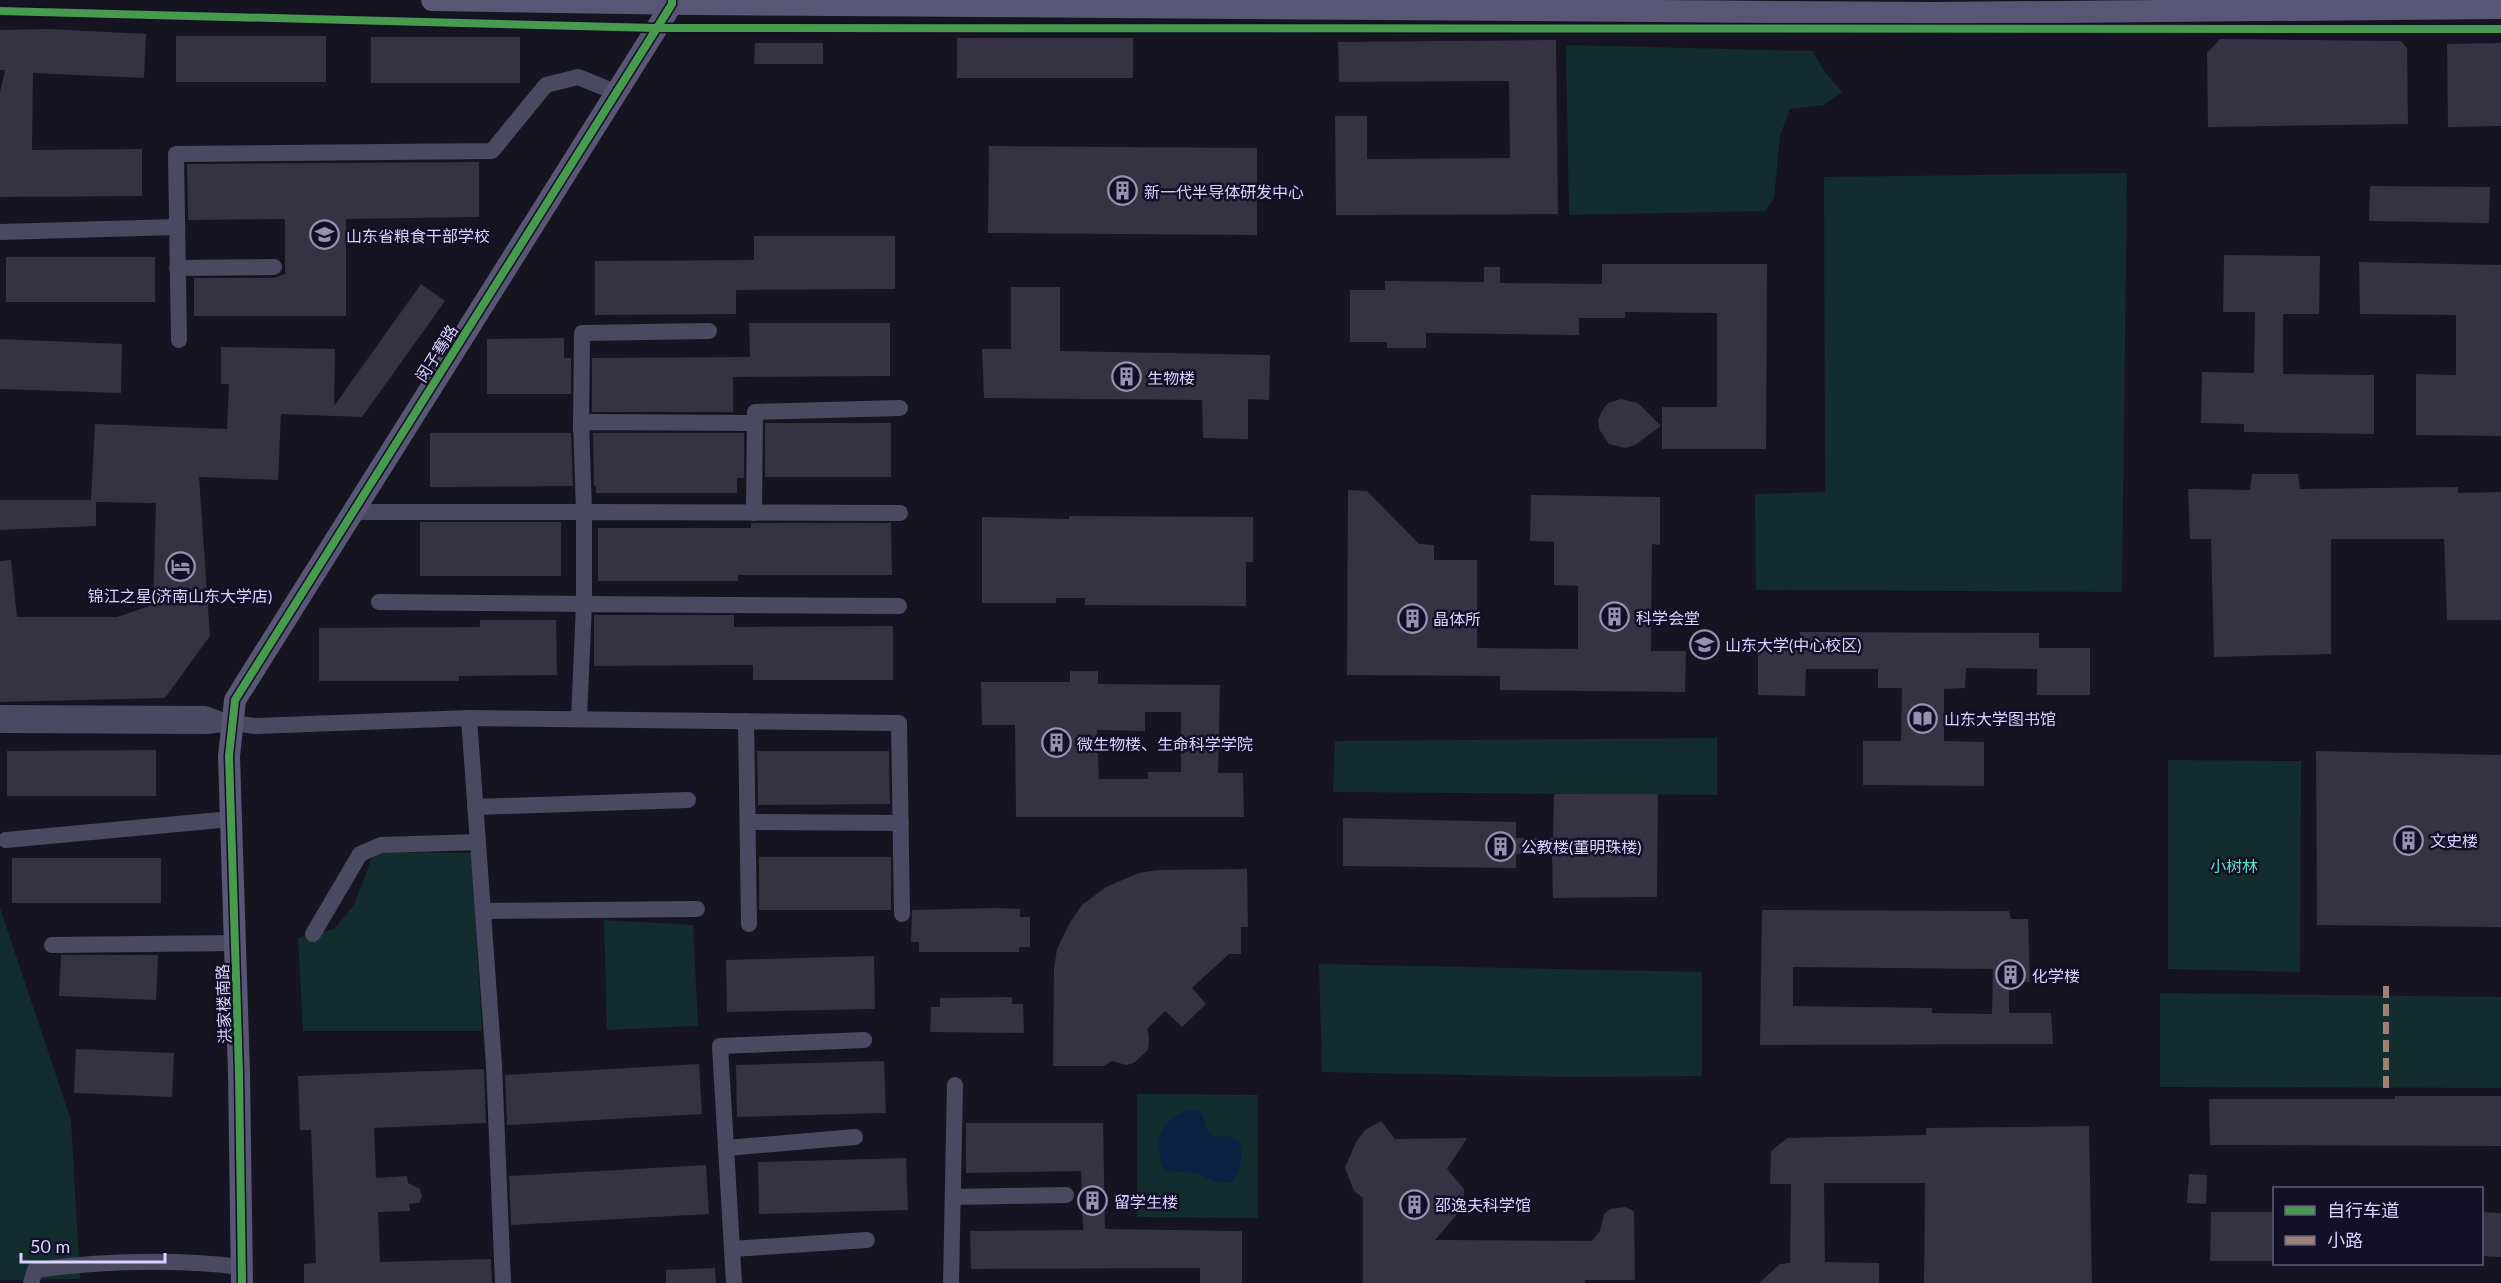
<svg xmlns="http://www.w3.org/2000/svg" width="2501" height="1283" viewBox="0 0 2501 1283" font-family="Lato,'Noto Sans SC',sans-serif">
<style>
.green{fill:#132c2d}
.water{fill:#0d2144}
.building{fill:#343243;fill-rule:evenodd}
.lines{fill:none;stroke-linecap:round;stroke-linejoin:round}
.street{stroke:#4a4962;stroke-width:16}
.secondary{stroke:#575674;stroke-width:22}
.quiet{stroke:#9e8076;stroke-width:6;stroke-dasharray:12 6;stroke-linecap:butt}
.cycleway-casing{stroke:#130f26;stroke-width:11}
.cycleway{stroke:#469c4c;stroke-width:8}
.labels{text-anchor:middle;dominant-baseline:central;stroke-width:5;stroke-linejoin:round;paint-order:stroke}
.poi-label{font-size:16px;fill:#d9d4ff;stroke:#130f26;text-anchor:start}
.street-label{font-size:16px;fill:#d9d4ff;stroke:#130f26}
.park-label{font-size:16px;fill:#5fe0c0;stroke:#130f26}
</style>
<rect width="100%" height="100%" fill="#161421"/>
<g class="green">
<path d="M1566 45 1813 51 1824 71 1842 92 1824 105 1790 109 1780 136 1774 198 1765 211 1569 215Z"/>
<path d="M2127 173 2122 592 1756 590 1755 494 1825 492 1824 177Z"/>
<path d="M1717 738V795L1333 792 1335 741Z"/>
<path d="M2168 760 2301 761 2300 972 2168 969Z"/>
<path d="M374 852 472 853 482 1031H303L298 938 334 929 354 905Z"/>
<path d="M0 908 71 1120 80 1279 0 1280Z"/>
<path d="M604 920 693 925 698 1026 607 1030Z"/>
<path d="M1319 964 1702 972V1076L1567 1077 1322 1072Z"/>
<path d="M2160 993 2501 997V1088L2160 1087Z"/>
<path d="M1137 1094 1258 1095V1218L1137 1217Z"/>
</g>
<path class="water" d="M1197 1109C1208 1119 1203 1130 1214 1138L1224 1135 1240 1141C1242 1158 1242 1169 1231 1183L1215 1182 1197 1173 1165 1171C1150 1140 1162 1115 1197 1109Z"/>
<g class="building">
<path d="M49 29 146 34 144 78 33 73 32 150 142 149V196L0 197V92L5 70H0V30Z"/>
<rect x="176" y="36" width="150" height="46"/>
<rect x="371" y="37" width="149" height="46"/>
<rect x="957" y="38" width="176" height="40"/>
<path d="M2220 39 2401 41 2407 48 2408 124 2208 127 2207 53Z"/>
<path d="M1556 40 1558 214 1336 215 1335 116H1367V159L1510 158 1509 81 1339 82 1338 42Z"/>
<path d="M755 43H823V64H754Z"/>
<path d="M2501 43V126L2448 127 2447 44Z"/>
<path d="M989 146 1257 148V235L988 233Z"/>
<path d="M479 162V217L346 219V316H194V278H274L285 274V219L188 220 187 164Z"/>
<path d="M2370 186 2490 187 2489 223 2369 221Z"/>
<path d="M754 236H895V289L736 290V314L595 315V261L754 260Z"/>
<path d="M2224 255 2320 256 2319 314H2283V374L2374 375V434L2244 432V424L2201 423 2202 372 2254 373 2255 312H2223Z"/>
<rect x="6" y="257" width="149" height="45"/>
<path d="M2359 262 2501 265V436L2416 435V374L2456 375V315L2360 314Z"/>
<path d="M1602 264H1767L1766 449H1662V407H1717V313L1625 312V318H1579V335L1426 333V348H1387V342H1350V290H1385V281L1484 282V267H1500V283L1602 284Z"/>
<path d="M421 284 445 301 362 417 281 414 278 480 199 477 210 636 165 698 0 702V561L11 560 17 617H117L153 605 156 503 96 502V526L0 530V500H91L95 424 227 429 229 384H221V347L335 349 334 406Z"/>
<path d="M1011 287H1060V351L1270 355 1269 400 1248 399V439L1203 438 1202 400 984 398 982 349H1011Z"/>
<path d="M749 323H890V376L733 377V412H592V358L750 357Z"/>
<path d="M564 338V358H571V394H487V339Z"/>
<path d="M0 339 122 344 121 393 0 389Z"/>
<path d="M1621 399 1638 403 1661 426 1635 445 1626 448 1609 444 1599 429 1598 420 1602 411 1608 403Z"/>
<rect x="765" y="423" width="126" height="54"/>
<path d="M430 433H571L573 486 430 487Z"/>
<path d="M593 433H744V478H737V493H596V486H594Z"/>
<path d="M2252 474H2298L2300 489 2458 487V493L2501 492V620H2447L2444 539H2331V654L2214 657 2211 539H2190L2188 489 2250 490Z"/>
<path d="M1348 490 1367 491 1419 544 1434 545V560H1477V648L1578 649V586L1554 585V542L1530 541 1531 495 1660 497V545L1652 544 1651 651H1686L1685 692 1500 690V676L1347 675Z"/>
<path d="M1069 516 1253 517V562H1246V606L1085 605V598H1056V603H982V517L1069 519Z"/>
<rect x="420" y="522" width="141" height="54"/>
<path d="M751 523H891L892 575H738V581H598V528H751Z"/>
<path d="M594 615H734V627L893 626V680H753V665L594 666Z"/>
<path d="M480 620H556L557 675 459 676V681H319V628L480 627Z"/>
<path d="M1800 632 2039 633V648H2090V695H2037V669L1966 668 1965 688 1944 689V741L1984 742V786L1863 785V741H1901L1902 688H1878V669H1806L1805 696 1758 695V644H1800Z"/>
<path d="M1070 671H1098V684L1220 685 1218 773H1243L1244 817H1016L1015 725H982L981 682H1070ZM1145 712H1181V772H1148V779H1099L1097 730 1145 731Z"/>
<path d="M156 750V796H7V751Z"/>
<path d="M757 751H889L890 804 758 805Z"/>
<path d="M2316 751 2501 755V927L2317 925Z"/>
<path d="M1554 794H1658L1657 897 1553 898 1552 854H1516V868L1343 866V818L1516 822V838H1553Z"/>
<rect x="759" y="857" width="132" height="53"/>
<rect x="12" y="858" width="149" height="45"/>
<path d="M1247 869 1248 927H1241V954H1229L1192 988 1206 1004 1182 1027 1165 1011 1147 1029 1149 1037 1148 1050 1134 1063 1126 1065 1112 1061 1104 1066H1053L1054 968 1057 949 1070 922 1082 905 1106 887 1139 873 1157 870Z"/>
<path d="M996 908 1020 909V917H1030V947H1019V952H919V942H911L912 910Z"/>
<path d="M1762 910 2009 911 2011 919H2028L2030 982 2009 981V1013H2051L2053 1044 1760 1045ZM1793 967 1993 969 1992 1014 1932 1013V1008L1793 1006Z"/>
<path d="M61 955H158L156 1000 59 996Z"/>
<path d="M874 956 875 1009 727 1012 726 960Z"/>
<path d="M1012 997V1004H1023L1024 1033 930 1032 931 1007H940V998Z"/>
<path d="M76 1049 174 1053 172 1097 74 1093Z"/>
<path d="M884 1061 886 1113 737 1117 736 1065Z"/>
<path d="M699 1064 702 1114 507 1125 505 1075Z"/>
<path d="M484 1069 486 1123 374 1128 376 1178 407 1176 408 1183 420 1189 422 1197 419 1203 409 1204 410 1211 378 1212 380 1262 491 1259 492 1283H304V1264L316 1263 311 1130H300L298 1076Z"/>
<path d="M2395 1096H2501V1146L2210 1145 2209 1099H2395Z"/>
<path d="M1381 1121 1395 1139 1467 1138 1447 1169 1464 1189 1463 1207 1435 1240 1592 1241 1600 1231 1604 1214 1610 1209 1625 1207 1634 1211 1635 1280H1585V1283H1363V1198L1354 1191 1345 1168 1356 1142 1365 1130Z"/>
<path d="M966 1123H1103L1105 1229 1242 1231V1283H1200V1268L971 1269 970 1231 1083 1230 1081 1171 966 1173Z"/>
<path d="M2089 1126 2092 1283H1924L1925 1183H1824L1825 1262 1879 1263V1283H1759L1780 1264 1790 1263 1791 1184H1770L1771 1151 1787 1138 1926 1135V1128Z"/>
<path d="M906 1158 908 1210 759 1214 758 1162Z"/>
<path d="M706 1165 709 1214 511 1225 509 1176Z"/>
<path d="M2189 1174 2207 1175 2206 1204 2187 1203Z"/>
<path d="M2211 1212H2274V1261H2210Z"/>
<path d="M2481 1212 2501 1213V1257L2481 1256Z"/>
<path d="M715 1268 716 1283H666V1270Z"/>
</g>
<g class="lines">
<g class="street">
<path d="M0 232 177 227"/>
<path d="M177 268 274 267"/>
<path d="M179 340 176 154 492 151 546 85 578 77 615 92"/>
<path d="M581 429 582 333 709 331"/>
<path d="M352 512H584L581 422 755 423"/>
<path d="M754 513 755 412 900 408"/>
<path d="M379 602 584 604V512L900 513"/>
<path d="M0 713 205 714 227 722"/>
<path d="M469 718 494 1065 503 1283"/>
<path d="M579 719 584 604 899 606"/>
<path d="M746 721 749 924"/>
<path d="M0 725 207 726 231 723 256 726 469 718 899 723 902 914"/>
<path d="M475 807 688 800"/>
<path d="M748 822 901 823"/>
<path d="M6 840 231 819"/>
<path d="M483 911 697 909"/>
<path d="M313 934 360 854 381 845 478 842"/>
<path d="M52 945 235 943"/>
<path d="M726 1148 855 1137"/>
<path d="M953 1197 1066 1195"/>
<path d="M732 1249 867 1240"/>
<path d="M31 1283 35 1270C102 1261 175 1259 242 1267"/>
<path d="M734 1283 720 1046 864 1040"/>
<path d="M951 1283 955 1085"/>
</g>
<g class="secondary">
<path d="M432 0 692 4 1933 13 2501 8"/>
<path d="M242 1283 239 1073 229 756 235 700 672 4V0"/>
</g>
<path class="quiet" d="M2386 986V1090"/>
<defs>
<g id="cycleway">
<path d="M0 11 655 28 2501 29"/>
<path d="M242 1283 239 1073 229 756 235 700 672 4V0"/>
</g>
</defs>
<use href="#cycleway" class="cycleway-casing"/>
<use href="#cycleway" class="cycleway"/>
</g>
<defs>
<symbol id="building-ring" viewBox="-11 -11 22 22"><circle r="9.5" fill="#130f26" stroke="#9591b1" stroke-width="1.5"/><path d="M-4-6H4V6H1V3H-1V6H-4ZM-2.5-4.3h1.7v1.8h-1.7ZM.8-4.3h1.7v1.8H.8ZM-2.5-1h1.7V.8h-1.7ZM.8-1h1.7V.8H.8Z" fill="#9591b1"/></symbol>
<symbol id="university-ring" viewBox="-11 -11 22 22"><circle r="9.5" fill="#130f26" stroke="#9591b1" stroke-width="1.5"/><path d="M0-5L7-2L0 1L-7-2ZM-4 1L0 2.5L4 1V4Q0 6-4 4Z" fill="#9591b1"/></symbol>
<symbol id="hotel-ring" viewBox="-11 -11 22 22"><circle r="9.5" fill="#130f26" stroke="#9591b1" stroke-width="1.5"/><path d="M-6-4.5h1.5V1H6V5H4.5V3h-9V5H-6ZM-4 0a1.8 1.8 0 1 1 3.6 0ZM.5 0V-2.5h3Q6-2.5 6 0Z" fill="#9591b1"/></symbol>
<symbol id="library-ring" viewBox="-11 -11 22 22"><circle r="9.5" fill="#130f26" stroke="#9591b1" stroke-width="1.5"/><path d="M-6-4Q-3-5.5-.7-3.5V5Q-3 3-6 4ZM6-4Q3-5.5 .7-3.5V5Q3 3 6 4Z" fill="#9591b1"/></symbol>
</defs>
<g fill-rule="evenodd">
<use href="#building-ring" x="1106" y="174" width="33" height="33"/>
<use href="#university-ring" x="308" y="218" width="33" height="33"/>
<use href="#building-ring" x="1110" y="360" width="33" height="33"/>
<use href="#hotel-ring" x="164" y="550" width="33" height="33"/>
<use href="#building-ring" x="1598" y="600" width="33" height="33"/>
<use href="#building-ring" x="1396" y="602" width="33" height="33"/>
<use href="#university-ring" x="1688" y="628" width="33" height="33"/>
<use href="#library-ring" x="1906" y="702" width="33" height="33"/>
<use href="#building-ring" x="1040" y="726" width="33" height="33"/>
<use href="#building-ring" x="2392" y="824" width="33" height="33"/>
<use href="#building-ring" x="1484" y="830" width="33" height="33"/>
<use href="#building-ring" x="1994" y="958" width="33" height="33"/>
<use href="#building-ring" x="1076" y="1184" width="33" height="33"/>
<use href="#building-ring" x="1398" y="1188" width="33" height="33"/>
</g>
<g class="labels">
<g class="poi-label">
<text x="1144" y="191">新一代半导体研发中心</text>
<text x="346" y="235">山东省粮食干部学校</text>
<text x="1147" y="377">生物楼</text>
<text x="180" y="595" text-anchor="middle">锦江之星(济南山东大学店)</text>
<text x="1636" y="617">科学会堂</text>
<text x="1433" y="618">晶体所</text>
<text x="1725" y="644">山东大学(中心校区)</text>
<text x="1944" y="718">山东大学图书馆</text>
<text x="1077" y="743">微生物楼、生命科学学院</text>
<text x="2430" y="840">文史楼</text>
<text x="1521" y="846">公教楼(董明珠楼)</text>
<text x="2032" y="975">化学楼</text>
<text x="1114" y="1201">留学生楼</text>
<text x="1435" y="1204">邵逸夫科学馆</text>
</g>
<g class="street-label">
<text transform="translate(436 353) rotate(-58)">闵子骞路</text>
<text transform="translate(223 1004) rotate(-92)">洪家楼南路</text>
</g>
<g class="park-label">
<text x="2234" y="865">小树林</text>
</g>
</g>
<rect x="2273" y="1187" width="210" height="78" fill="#130f26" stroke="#625e7d" stroke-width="1.5"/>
<rect x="2285" y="1206" width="30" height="9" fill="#469c4c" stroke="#625e7d" stroke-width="1.5"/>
<text x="2327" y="1217" font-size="18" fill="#d9d4ff">自行车道</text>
<rect x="2285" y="1236" width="30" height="9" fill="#9e8076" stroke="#625e7d" stroke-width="1.5"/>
<text x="2327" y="1247" font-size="18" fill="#d9d4ff">小路</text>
<path d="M21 1253v9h144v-9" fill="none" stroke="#d9d4ff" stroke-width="3"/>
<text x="30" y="1253" font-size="18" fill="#d9d4ff" stroke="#130f26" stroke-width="4.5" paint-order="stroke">50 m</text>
</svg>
